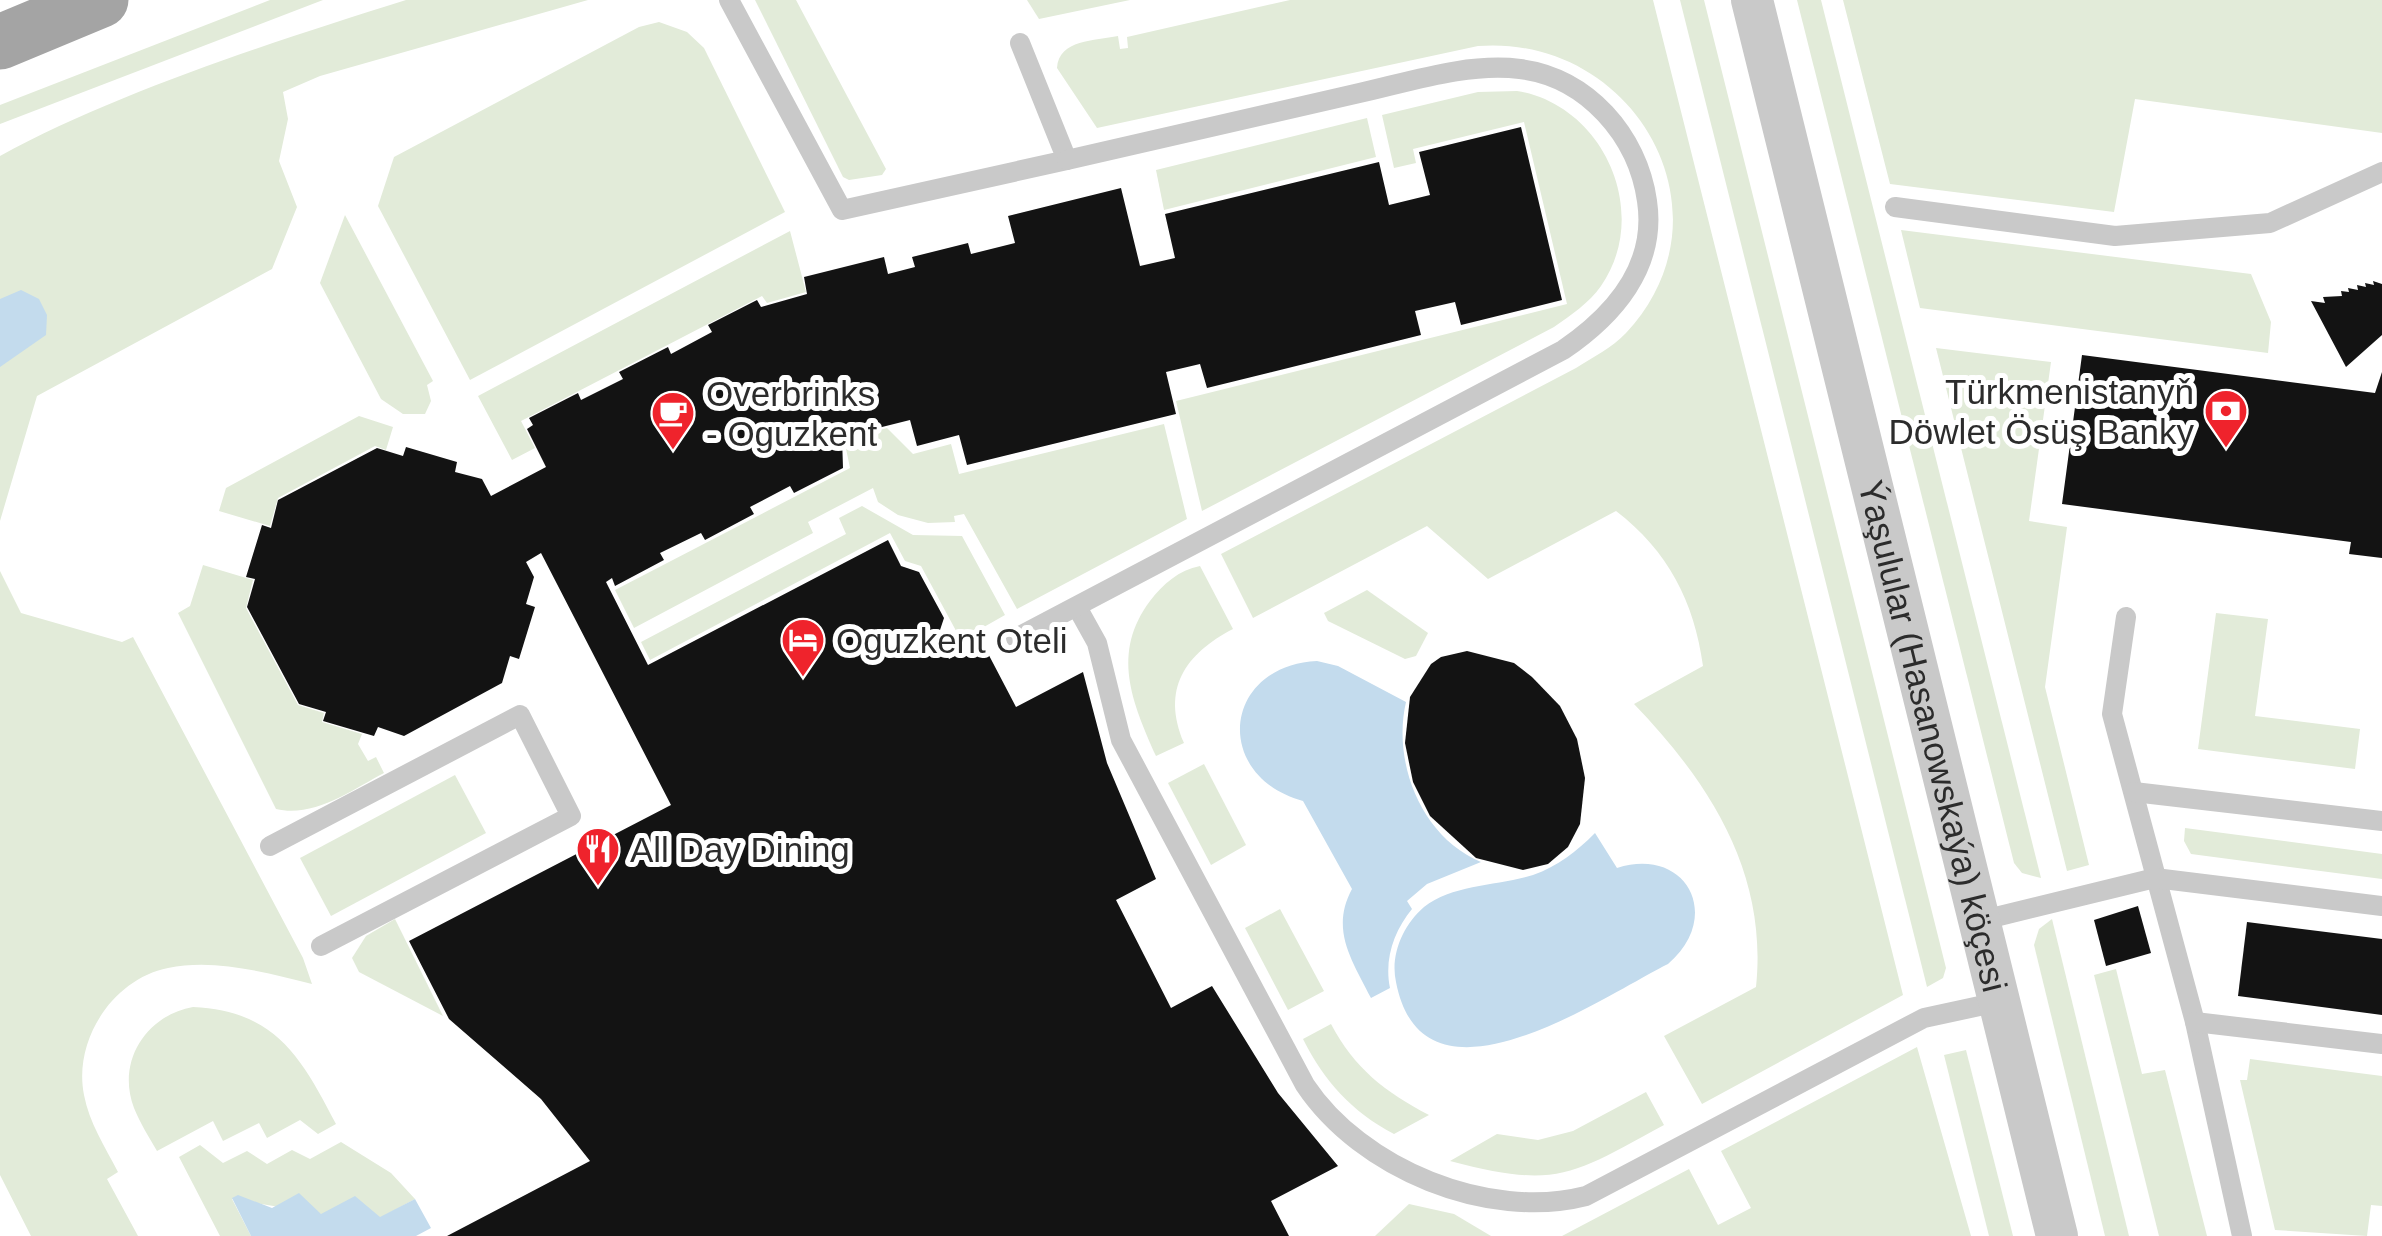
<svg xmlns="http://www.w3.org/2000/svg" width="2382" height="1236" viewBox="0 0 2382 1236" font-family="Helvetica,sans-serif">
<style>
.green{fill:#e2ebd9}
.water{fill:#c3dbed}
.building{fill:#131313}
.lines{fill:none;stroke-linecap:round;stroke-linejoin:round}
.lane{stroke:#c9c9c9;stroke-width:20}
.street{stroke:#c9c9c9;stroke-width:42}
.primary{stroke:#a4a4a4;stroke-width:55}
.labels{text-anchor:middle;dominant-baseline:central;stroke-width:10;stroke-linejoin:round;paint-order:stroke}
.poi-label{font-size:35px;fill:#2c2c2c;stroke:#fff;text-anchor:start}
.street-label{font-size:35px;fill:#2c2c2c;stroke:#fff}
</style>
<rect width="100%" height="100%" fill="#fff"/>
<g class="green">
<path d="M270 0H323L0 124V105Z"/>
<path d="M406 0H588L320 76 283 92 288 119 279 161 297 207 272 269 37 396 0 521V156C119 91 276 41 406 0Z"/>
<path d="M755 0H796L886 169 882 175 849 180 843 177Z"/>
<path d="M1027 0H1130L1039 19Z"/>
<path d="M1290 0H1653L1903 995 1702 1104 1664 1036 1756 987C1768 873 1710 783 1634 704L1703 666C1694 601 1668 551 1616 511L1488 579 1427 526 1253 618 1221 554 1576 368C1593 357 1612 348 1626 333 1738 213 1634 34 1478 46L1097 128 1057 68C1059 39 1095 41 1118 36L1120 49 1128 48 1127 37Z"/>
<path d="M1680 0H1704L1946 968 1943 978 1927 987Z"/>
<path d="M1797 0H1821L2041 878 2022 873 2014 863Z"/>
<path d="M1843 0H2382V133L2135 99 2114 212 1890 184Z"/>
<path d="M659 22 687 32 704 48 785 212 470 380 378 206 394 157 639 27Z"/>
<path d="M1517 91C1603 105 1652 212 1601 286 1589 303 1571 315 1554 327L1202 511 1176 401 1567 304 1524 122 1413 149 1416 163 1394 168 1382 115 1478 92Z"/>
<path d="M1367 118 1376 157 1164 210 1156 170Z"/>
<path d="M345 215 433 381 427 385 431 401 425 414H403L381 399 320 283Z"/>
<path d="M1901 230 2251 274 2271 322 2268 353 1920 308Z"/>
<path d="M790 231 806 292 767 303 762 296 521 421 535 448 512 460 478 396Z"/>
<path d="M1936 348 2051 362 2029 521 2067 527 2045 687 2089 865 2067 871Z"/>
<path d="M359 416 393 427 386 450 375 446 278 498 270 526 219 511 226 488Z"/>
<path d="M1164 424 1187 519 1017 609 964 514 954 516 955 522 928 523 898 515 878 502 873 488 808 522 813 533 634 628 615 590 850 468 844 439 887 428 913 454 951 444 959 474Z"/>
<path d="M862 506 913 535 962 536 1005 615 961 640 921 566 905 561 890 533 650 660 641 642 846 534 839 518Z"/>
<path d="M203 565 253 580 246 608 298 705 324 713 322 722 362 734 358 744 368 761 376 757 384 773C352 790 314 818 276 809L178 613 190 606Z"/>
<path d="M1200 566 1233 629C1185 654 1161 689 1184 743L1156 756C1132 702 1111 653 1150 601 1163 584 1179 570 1200 566Z"/>
<path d="M0 571 21 613 122 642 133 637 303 958 312 984C267 973 215 958 168 968 113 979 73 1040 84 1095 89 1122 105 1147 118 1172L107 1179 138 1236H31L0 1175Z"/>
<path d="M1367 590 1428 633 1416 656 1405 659 1328 621 1324 613Z"/>
<path d="M2216 613 2268 619 2255 716 2360 729 2355 769 2198 749Z"/>
<path d="M1204 764 1246 845 1211 865 1168 783Z"/>
<path d="M455 775 486 833 331 916 300 858Z"/>
<path d="M2185 828 2382 854V879L2191 854 2184 841Z"/>
<path d="M1280 909 1324 991 1288 1010 1245 928Z"/>
<path d="M395 919 443 1016 359 972 352 958 366 936Z"/>
<path d="M2052 919 2129 1236H2105L2034 945 2039 929Z"/>
<path d="M2116 969 2142 1074 2165 1070 2207 1236H2159L2094 975Z"/>
<path d="M193 1007C276 1011 301 1057 336 1124L318 1134 300 1120 267 1138 259 1123 223 1141 213 1121 157 1151C149 1137 140 1123 134 1108 116 1061 147 1015 193 1007Z"/>
<path d="M1331 1024C1354 1068 1385 1092 1429 1115L1394 1134C1352 1112 1324 1081 1303 1039Z"/>
<path d="M1917 1047 1971 1236H1562L1689 1169 1718 1225 1751 1208 1721 1151Z"/>
<path d="M1966 1050 2013 1236H1989L1944 1055Z"/>
<path d="M2250 1059 2382 1076V1206L2371 1205 2367 1236 2275 1230 2240 1080H2247Z"/>
<path d="M1646 1092 1664 1125C1570 1176 1557 1189 1450 1161L1497 1134 1538 1140 1573 1131Z"/>
<path d="M341 1142 391 1173 415 1199 380 1218 321 1214 232 1199 251 1236H220L179 1157 200 1145 223 1163 247 1151 267 1164 292 1150 310 1159Z"/>
<path d="M1409 1204 1454 1214 1491 1236H1375Z"/>
</g>
<g class="water">
<path d="M21 290 39 299 47 315 46 335 0 367V299Z"/>
<path d="M1317 661 1338 666 1406 702C1392 762 1421 837 1481 862L1427 884 1407 901 1412 909C1394 931 1384 959 1390 988L1371 998C1352 960 1330 930 1352 889L1303 801C1212 776 1222 666 1317 661Z"/>
<path d="M1595 833 1617 868C1686 846 1724 916 1668 964 1600 998 1423 1122 1396 982 1390 955 1403 925 1424 907 1453 884 1498 886 1533 875 1558 866 1576 852 1595 833Z"/>
<path d="M299 1193 321 1214 355 1196 380 1217 415 1199 431 1228 416 1236H251L232 1198 238 1195 272 1208Z"/>
</g>
<g class="building">
<path d="M1521 127 1562 300 1461 325 1455 302 1415 311 1421 335 1207 388 1200 364 1166 372 1176 414 967 465 959 435 917 446 910 420 842 437 843 468 794 493 790 486 750 507 754 514 705 540 701 533 660 553 664 560 615 586 612 578 606 582 648 665 888 540 901 566 919 572 944 618 938 636 949 659 982 642 1016 707 1083 672 1107 763 1156 879 1116 900 1171 1008 1212 986 1278 1093 1338 1166 1271 1201 1289 1236H447L590 1161 541 1099 449 1019 409 941 671 805 541 553 526 562 534 577 526 604 535 607 519 659 510 656 502 683 404 736 378 727 374 736 323 721 326 712 299 704 247 607 255 579 246 577 262 525 271 528 278 500 377 448 403 456 406 447 457 462 455 472 482 479 491 496 546 467 527 429 533 425 529 418 578 393 581 400 623 379 619 372 668 347 671 354 712 332 708 325 757 300 761 307 807 294 804 277 884 257 888 274 915 267 912 257 968 243 971 254 1015 243 1008 216 1121 188 1140 266 1175 258 1165 214 1379 162 1389 205 1430 195 1419 152Z"/>
<path d="M2373 281 2382 284V335L2346 367 2311 301 2325 303 2323 297 2342 296 2341 291 2349 292 2348 288 2358 290 2357 285 2366 287 2365 283 2374 285Z"/>
<path d="M2082 355 2375 393 2382 372V558L2349 554 2351 542 2062 504Z"/>
<path d="M1467 651 1514 663 1532 677 1560 706 1577 739 1585 778 1580 824 1568 847 1548 864 1523 870 1476 858 1430 816 1413 782 1405 743 1410 697 1431 664 1441 657Z"/>
<path d="M2138 906 2151 953 2106 966 2094 920Z"/>
<path d="M2247 922 2382 939V1015L2238 996Z"/>
</g>
<g class="lines">
<g class="lane">
<path d="M729 0 842 210 1067 160 1020 43"/>
<path d="M1895 207 2115 236 2270 223 2382 172"/>
<path d="M1077 607 1097 643 1121 740 1305 1085C1361 1169 1488 1221 1586 1196L1924 1018 1998 1002"/>
<path d="M2126 617 2112 714 2195 1022 2242 1236"/>
<path d="M1016 638 1563 350C1613 316 1657 267 1647 201 1638 136 1587 77 1520 69 1467 62 1406 83 1355 94 1259 116 1163 138 1067 160"/>
<path d="M2134 792 2382 821"/>
<path d="M270 846 520 715 571 816 321 946"/>
<path d="M1979 921 2155 878 2382 906"/>
<path d="M2195 1022 2382 1044"/>
</g>
<path class="street" id="s1" d="M1752 0 2057 1236"/>
<path class="primary" d="M0 42 101 0"/>
</g>
<defs>
<symbol id="bank-pin" viewBox="-11 -11 22 30"><path d="M0 17L-7.5 6A9.5 9.5 0 1 1 7.5 6Z" fill="#ef232c" stroke="#fff"/><path d="M-6-4H6V4H-6ZM0-2.3a2.3 2.3 0 1 0 0 4.6a2.3 2.3 0 1 0 0-4.6Z" fill="#fff"/></symbol>
<symbol id="cafe-pin" viewBox="-11 -11 22 30"><path d="M0 17L-7.5 6A9.5 9.5 0 1 1 7.5 6Z" fill="#ef232c" stroke="#fff"/><path d="M-5.5-4.5H6V0H3Q3 3.5 0 3.5H-2.5Q-5.5 3.5-5.5 0ZM3-3.2v2h1.7v-2ZM-6 4.5H4V6H-6Z" fill="#fff"/></symbol>
<symbol id="hotel-pin" viewBox="-11 -11 22 30"><path d="M0 17L-7.5 6A9.5 9.5 0 1 1 7.5 6Z" fill="#ef232c" stroke="#fff"/><path d="M-6-4.5h1.5V1H6V5H4.5V3h-9V5H-6ZM-4 0a1.8 1.8 0 1 1 3.6 0ZM.5 0V-2.5h3Q6-2.5 6 0Z" fill="#fff"/></symbol>
<symbol id="restaurant-pin" viewBox="-11 -11 22 30"><path d="M0 17L-7.5 6A9.5 9.5 0 1 1 7.5 6Z" fill="#ef232c" stroke="#fff"/><path d="M-5-6h1v4h1v-4h1v4h1v-4h1v5L-1.5 .5V6h-2V.5L-5-1ZM5-6V6H3V1.5H1.5Q1.5-4 5-6Z" fill="#fff"/></symbol>
</defs>
<g fill-rule="evenodd">
<use href="#bank-pin" x="2201" y="386" width="50" height="68"/>
<use href="#cafe-pin" x="648" y="388" width="50" height="68"/>
<use href="#hotel-pin" x="778" y="615" width="50" height="68"/>
<use href="#restaurant-pin" x="573" y="824" width="50" height="68"/>
</g>
<g class="labels">
<g class="poi-label">
<text x="2194" y="391" text-anchor="end">Türkmenistanyň<tspan x="2194" dy="40">Döwlet Ösüş Banky</tspan></text>
<text x="706" y="393">Overbrinks<tspan x="706" dy="40">- Oguzkent</tspan></text>
<text x="836" y="640">Oguzkent Oteli</text>
<text x="630" y="849">All Day Dining</text>
</g>
<g class="street-label">
<text stroke="none"><textPath href="#s1" startOffset="758">Ýaşulular (Hasanowskaýa) köçesi</textPath></text>
</g>
</g>
</svg>
